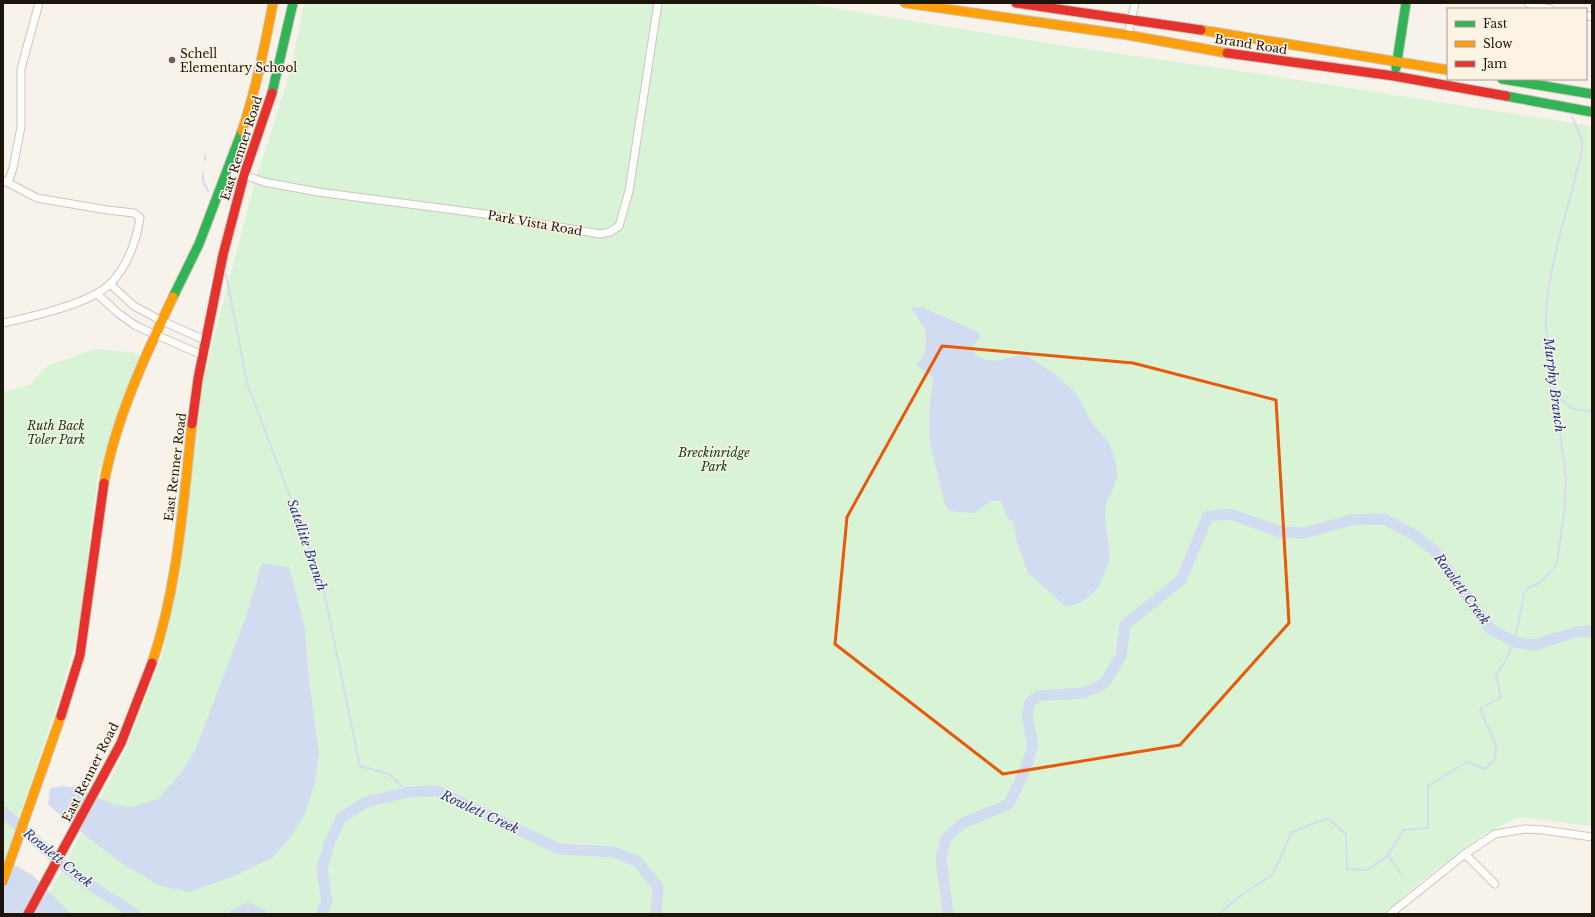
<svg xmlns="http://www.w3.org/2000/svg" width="1595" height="917" viewBox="0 0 1595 917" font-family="'Libre Baskerville',serif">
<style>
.green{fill:#d8f3d5}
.water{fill:#d2dcf1}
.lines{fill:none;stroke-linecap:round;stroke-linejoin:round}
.stream{stroke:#d2dcf1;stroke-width:2}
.river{stroke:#d2dcf1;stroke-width:11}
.street-casing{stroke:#ccc6be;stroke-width:9}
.fast-casing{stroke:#ccc6be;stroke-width:11}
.slow-casing{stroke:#ccc6be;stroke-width:11}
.jam-casing{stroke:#ccc6be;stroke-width:11}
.street{stroke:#fefdfc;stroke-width:7}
.fast{stroke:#30b455;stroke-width:9}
.slow{stroke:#ff9f0a;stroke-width:9}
.jam{stroke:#e5322d;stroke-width:9}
.marked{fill:none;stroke:#e8590c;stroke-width:3;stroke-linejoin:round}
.poi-dot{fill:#68625a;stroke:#fdf3e4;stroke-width:1.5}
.labels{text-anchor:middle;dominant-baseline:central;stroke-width:3;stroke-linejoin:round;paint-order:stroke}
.street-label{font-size:12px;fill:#1b150c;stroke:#fdf3e4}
.poi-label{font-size:12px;fill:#1b150c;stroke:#fdf3e4;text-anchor:start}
.park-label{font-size:12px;font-style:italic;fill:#0b4317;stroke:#fdf3e4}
.water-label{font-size:13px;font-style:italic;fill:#173993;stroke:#fdf3e4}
</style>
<rect width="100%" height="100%" fill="#f7f2ea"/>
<g class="green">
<path d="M304 3H802L1065 46 1267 75 1592 126V826L1519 817 1484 834 1414 887 1384 914H38L122 758 161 660 180 575 203 380 254 185 291 69Z"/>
<path d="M95 349 132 352 140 356 116 418 98 475 90 530 85 588 75 644 54 715 3 864V392L30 385 47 366Z"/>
</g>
<g class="water">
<path d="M911 307 924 308 976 331 981 337 970 348C984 368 1004 359 1024 354L1055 374 1076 393 1094 426 1109 442 1116 462 1117 479 1106 504 1105 516 1110 560 1098 588 1082 602 1066 607 1028 573 1017 542 1014 523 1007 517 1001 501H991L975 513 955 512 948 509 944 502 929 438V414L933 377 916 365 925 354 926 331Z"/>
<path d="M262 563 289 567 305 628 309 680 319 753 315 783 305 814 290 838 273 857 234 876 189 892 158 885 126 866 96 844 52 808 48 804 50 788 63 786 79 788 112 804 131 807 158 799 180 774 195 751 247 614Z"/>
<path d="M3 859 31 874 71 914H3Z"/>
</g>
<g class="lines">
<g class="stream">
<path d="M205 160V155"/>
<path d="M203 174V181L208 191"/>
<path d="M226 274 247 383 321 578 360 766 389 774 408 792"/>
<path d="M1555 394 1573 409 1592 411"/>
<path d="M1388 855 1401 874"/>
<path d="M1219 914 1240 896 1272 875 1292 832 1328 818 1346 834 1347 869 1368 870 1388 855 1403 830 1428 828V786L1467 762 1486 769 1495 759 1496 745 1480 709 1501 697 1496 675C1515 651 1519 622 1524 593L1528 588 1539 583 1549 574 1557 563 1565 505 1566 478 1546 329C1544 272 1570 207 1582 150V140L1572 117"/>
</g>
<g class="river">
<path d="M3 812 76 876 135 914"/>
<path d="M235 914 249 908 261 914"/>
<path d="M321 914 327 902 322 869 329 844 341 818 366 802 408 792 437 791 559 849 613 852 637 861 658 887 656 914"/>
<path d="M948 914 941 859 946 838 963 823 1009 804 1026 768 1033 745 1027 716 1030 702 1038 696 1083 693 1104 684 1121 656 1125 625 1181 580 1208 516 1230 514 1281 532 1304 533 1351 520 1384 519 1414 535 1434 550 1490 629 1514 642 1534 645 1576 632 1592 631"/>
</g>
<defs>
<g id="street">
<path d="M1528 3 1534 6 1550 9"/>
<path d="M1586 15 1592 17"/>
<path d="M1128 35 1135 3"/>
<path d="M227 172 244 175 264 182 318 192 485 214 600 234 610 232 619 226 629 191 658 3"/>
<path d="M3 180 37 198 107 210 134 213 140 218C136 242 128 266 110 284 90 304 31 317 3 323"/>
<path d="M8 183 13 168 21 127V69L39 3"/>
<path d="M110 284 134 306 162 321 205 340"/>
<path d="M97 294 118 313 136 326 202 355"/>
<path d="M1465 854 1495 884"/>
<path d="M1390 914 1465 854 1495 834 1525 829 1543 830 1592 837"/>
</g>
<g id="fast">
<path d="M1396 68 1406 3"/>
<path d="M1502 79 1592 94"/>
<path d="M272 93 293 3"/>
<path d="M1506 96 1592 112"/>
<path d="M173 297 199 244 242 131"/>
</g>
<g id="slow">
<path d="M905 3 1128 35 1227 53"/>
<path d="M1201 30 1448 70"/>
<path d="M242 131C256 90 265 46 273 3"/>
<path d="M104 483C116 418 145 356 173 297"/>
<path d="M152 663C178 586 183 504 192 424"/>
<path d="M3 881 61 716"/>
</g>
<g id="jam">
<path d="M1016 3 1201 30"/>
<path d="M1227 53 1394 76 1506 96"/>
<path d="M192 424 198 379 223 255 244 175 272 93"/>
<path d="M61 716 80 655 104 483"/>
<path d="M28 914 121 743 152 663"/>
</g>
</defs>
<use href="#street" class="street-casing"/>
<use href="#fast" class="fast-casing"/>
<use href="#slow" class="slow-casing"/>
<use href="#jam" class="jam-casing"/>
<use href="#street" class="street"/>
<use href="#fast" class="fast"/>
<use href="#slow" class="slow"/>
<use href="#jam" class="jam"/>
</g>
<path class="marked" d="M942 346 1133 363 1276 400 1289 623 1180 745 1003 774 835 644 847 517Z"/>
<circle class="poi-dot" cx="172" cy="60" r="4"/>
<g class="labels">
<g class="street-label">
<text transform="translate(1251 44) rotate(9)">Brand Road</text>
<text transform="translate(241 148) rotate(-72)">East Renner Road</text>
<text transform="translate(535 223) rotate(10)">Park Vista Road</text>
<text transform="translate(175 467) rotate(-83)">East Renner Road</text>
<text transform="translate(90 772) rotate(-63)">East Renner Road</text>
</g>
<g class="poi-label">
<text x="180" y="53">Schell<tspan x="180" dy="14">Elementary School</tspan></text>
</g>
<g class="park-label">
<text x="56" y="425">Ruth Back<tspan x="56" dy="14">Toler Park</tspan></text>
<text x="714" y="452">Breckinridge<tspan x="714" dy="14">Park</tspan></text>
</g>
<g class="water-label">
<text transform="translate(1554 385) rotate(83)">Murphy Branch</text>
<text transform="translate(307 545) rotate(71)">Satellite Branch</text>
<text transform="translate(1462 589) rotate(54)">Rowlett Creek</text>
<text transform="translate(480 812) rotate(25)">Rowlett Creek</text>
<text transform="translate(58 858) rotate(39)">Rowlett Creek</text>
</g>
</g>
<rect width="1595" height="917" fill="none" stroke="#1b150c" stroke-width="8"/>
<rect x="1447" y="8" width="140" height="72" fill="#fdf3e4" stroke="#a39a8e"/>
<rect x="1455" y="21" width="20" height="6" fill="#30b455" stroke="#a39a8e"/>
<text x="1483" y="28" font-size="12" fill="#1b150c">Fast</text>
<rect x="1455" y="41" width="20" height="6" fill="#ff9f0a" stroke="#a39a8e"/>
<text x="1483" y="48" font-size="12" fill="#1b150c">Slow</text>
<rect x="1455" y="61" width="20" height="6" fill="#e5322d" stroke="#a39a8e"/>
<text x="1483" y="68" font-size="12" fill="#1b150c">Jam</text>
</svg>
